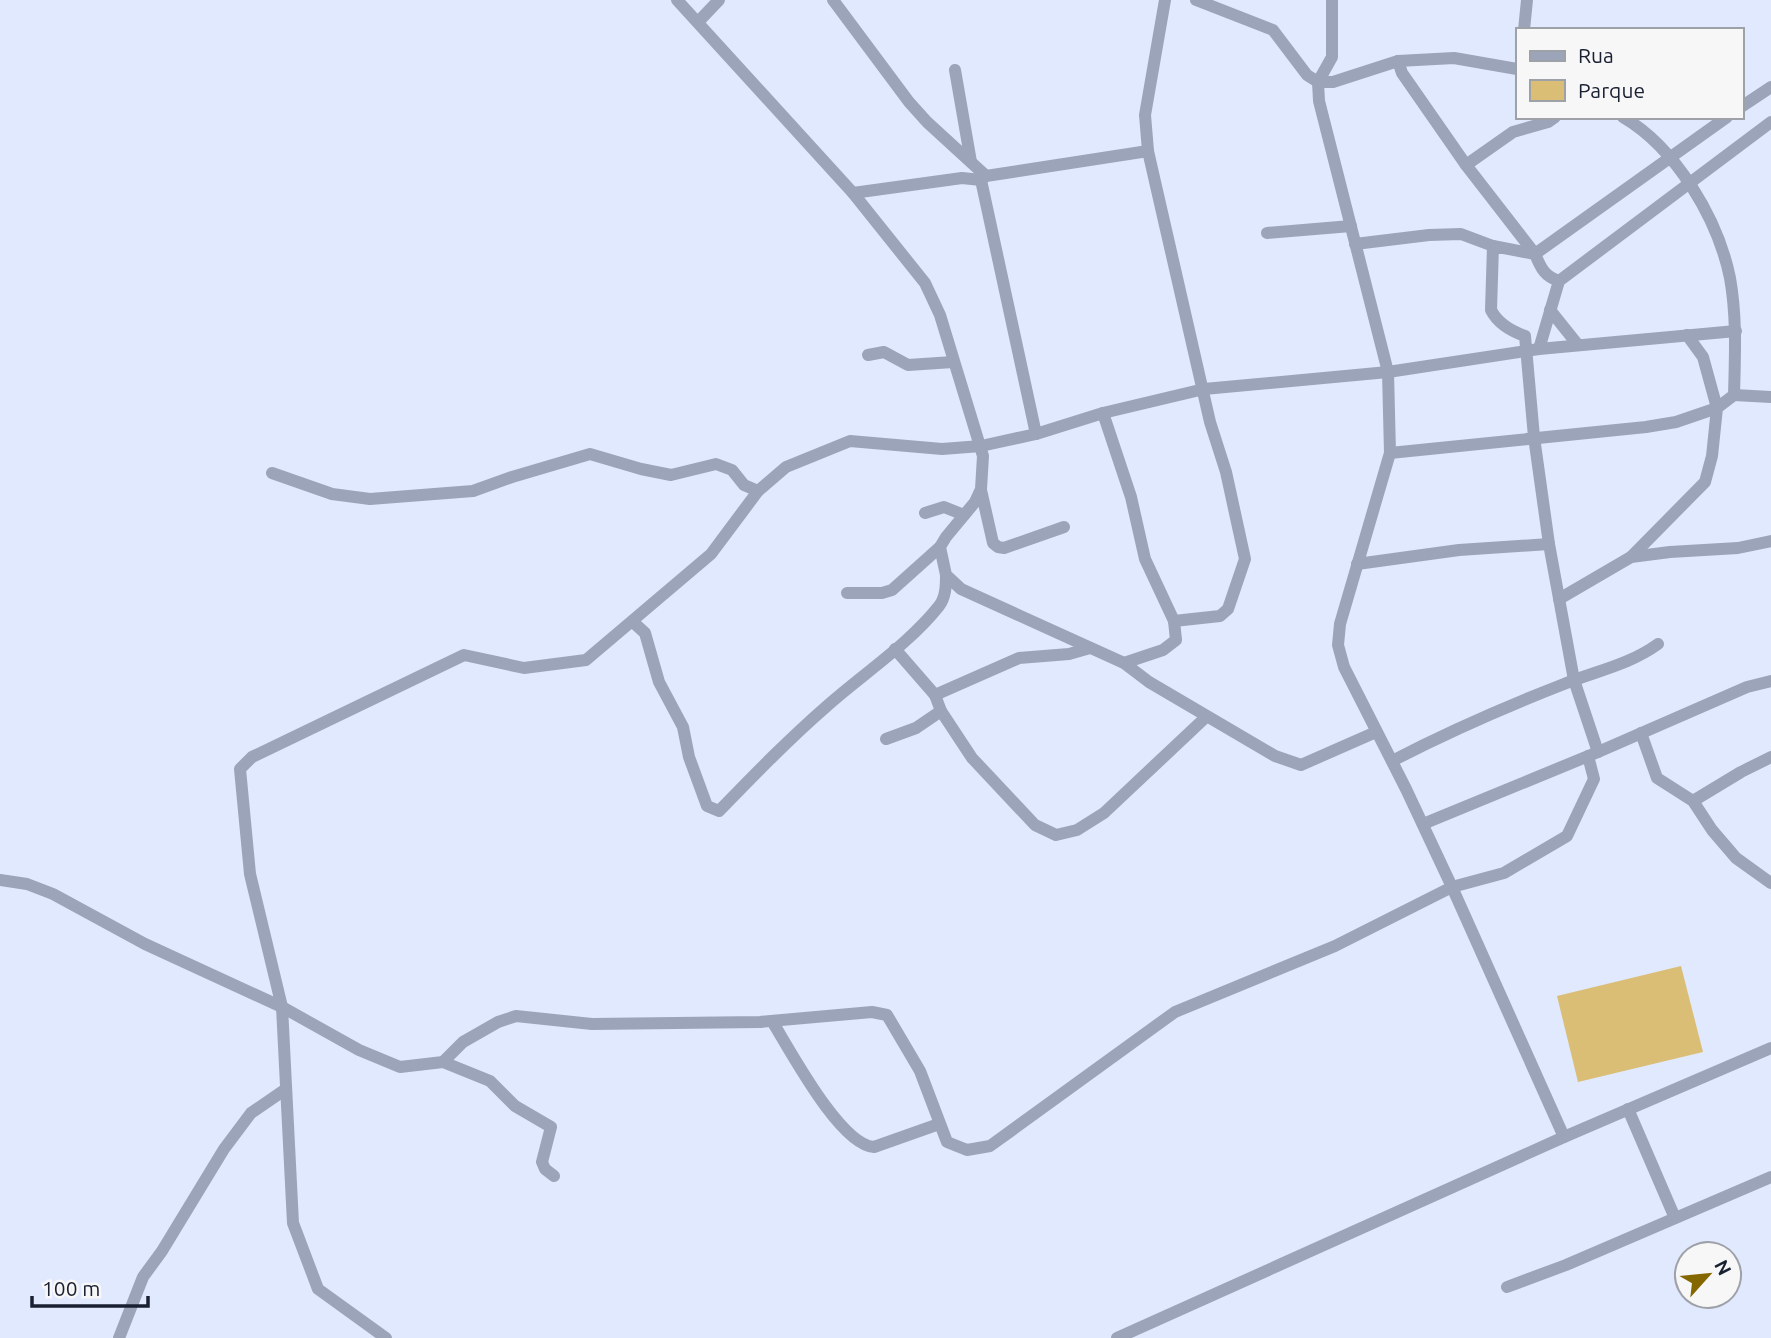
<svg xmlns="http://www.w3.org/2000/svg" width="1771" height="1338" viewBox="0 0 1771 1338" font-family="Ubuntu,sans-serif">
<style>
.green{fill:#dabe75}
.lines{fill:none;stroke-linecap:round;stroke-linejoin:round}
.minor{stroke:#9ca4ba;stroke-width:12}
</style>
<rect width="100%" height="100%" fill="#e1e9fe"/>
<path class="green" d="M1681 966 1703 1052 1578 1082 1557 996Z"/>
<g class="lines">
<g class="minor">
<path d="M677 0 853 193 925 283 940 315 983 456 981 489 975 502 946 537 940 547 946 575 961 589 1124 663 1149 682 1275 756 1301 765 1376 732"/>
<path d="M833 0 909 102 927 122 986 176"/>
<path d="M1165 0 1145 115 1148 151 1210 422 1226 472 1245 559 1228 609 1220 616 1174 621"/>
<path d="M1196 0 1273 30 1307 75 1318 82H1333L1398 61 1454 58 1517 69"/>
<path d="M1332 0V57L1318 82 1319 101 1388 372 1390 453 1340 624 1338 645 1344 667 1406 789 1452 887 1564 1137"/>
<path d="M698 22 719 0"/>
<path d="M1524 30 1527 0"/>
<path d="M1398 61 1402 73 1466 165 1535 254 1727 117"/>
<path d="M955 70 971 162"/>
<path d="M1741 107 1771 87"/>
<path d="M1466 165 1513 132 1548 122 1555 117"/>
<path d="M853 193 962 178 981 180"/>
<path d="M1267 233 1351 226"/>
<path d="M1355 244 1429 235 1461 234 1493 246"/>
<path d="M1559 281C1544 276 1541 268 1535 254L1493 246 1491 310C1498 324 1511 331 1525 336L1534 437 1549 544 1574 680 1598 752"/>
<path d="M1550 310 1578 345"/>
<path d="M1539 349 1559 281 1771 122"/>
<path d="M868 355 884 352 908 365 953 362"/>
<path d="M1734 395 1771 397"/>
<path d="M1103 413 1131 497 1145 559 1174 621 1176 640 1163 650 1124 663"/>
<path d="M1036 434 981 180 986 176 1148 151"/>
<path d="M1390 453 1646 427 1676 422 1717 408 1703 357 1687 335"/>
<path d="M272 473 332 494 370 499 473 491 512 477 590 454 641 469 671 475 716 464 732 470 744 485 758 491"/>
<path d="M981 490 993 543 998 547 1004 548 1064 527"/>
<path d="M925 513 944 507 964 515"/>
<path d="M1631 557 1670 552 1738 548 1771 541"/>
<path d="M1357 564 1459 550 1549 544"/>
<path d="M847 593H882L892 590 940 547"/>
<path d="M1559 599 1631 557 1705 482 1712 456 1717 408 1734 395C1735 356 1737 317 1730 278 1718 219 1676 148 1623 117"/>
<path d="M633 622 645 633 659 682 683 727 689 757 707 806 719 811C754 775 789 739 827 706 863 674 909 644 939 606 946 597 946 585 946 575"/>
<path d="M895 649 935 695 941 711 972 758 1035 825 1056 835 1077 830 1104 813 1206 717"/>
<path d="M935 695 1019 658 1069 654 1090 648"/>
<path d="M1641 733 1657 778 1693 801 1712 830 1736 858 1771 883"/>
<path d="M886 739 916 728 941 711"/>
<path d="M1392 761C1448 732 1505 707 1564 684 1596 671 1629 665 1658 644"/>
<path d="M1693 801 1741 772 1771 757"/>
<path d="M1423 824 1598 752 1747 687 1771 681"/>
<path d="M0 880 27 884 53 894 145 944 282 1007 359 1050 400 1067 443 1062 463 1042 498 1022 516 1016 592 1024 760 1022 872 1012 887 1015 920 1071 947 1142 967 1150 990 1146 1175 1012 1335 946 1452 887 1504 873 1567 836 1594 779 1588 756"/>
<path d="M772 1021C790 1050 840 1145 874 1147L939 1124"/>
<path d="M443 1062 490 1081 515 1106 551 1127 542 1162 545 1169 554 1176"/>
<path d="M1628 1109 1675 1218"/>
<path d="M1507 1287 1566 1265 1771 1177"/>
<path d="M119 1338 143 1277 162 1251 224 1149 251 1113 286 1089"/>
<path d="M386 1338 318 1289 293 1223 282 1007 250 874 240 769 252 757 464 655 524 668 586 660 711 554 758 491 786 467 850 441 942 449 981 446 1036 434 1103 413 1204 389 1388 372 1539 349 1736 331"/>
<path d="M1117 1338 1564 1137 1771 1048"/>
</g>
</g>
<rect x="1516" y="28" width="228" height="91" fill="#f7f7f7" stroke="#9ea1a8" stroke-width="2"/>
<rect x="1530" y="51" width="35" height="10" fill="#9ca4ba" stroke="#9ea1a8" stroke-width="2"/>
<text x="1578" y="63" font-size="21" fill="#192032">Rua</text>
<rect x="1530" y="80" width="35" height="21" fill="#dabe75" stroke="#9ea1a8" stroke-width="2"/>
<text x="1578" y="98" font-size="21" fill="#192032">Parque</text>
<g transform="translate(1708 1275) rotate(63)"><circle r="33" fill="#f7f7f7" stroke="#9ea1a8" stroke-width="2"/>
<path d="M0-5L12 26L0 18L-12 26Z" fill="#856700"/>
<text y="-10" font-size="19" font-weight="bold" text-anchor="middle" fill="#192032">N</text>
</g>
<path d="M32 1296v10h116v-10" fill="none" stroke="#192032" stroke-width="3.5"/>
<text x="42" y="1296" font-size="21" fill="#192032" stroke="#f7f7f7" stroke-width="5" paint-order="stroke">100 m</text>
</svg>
